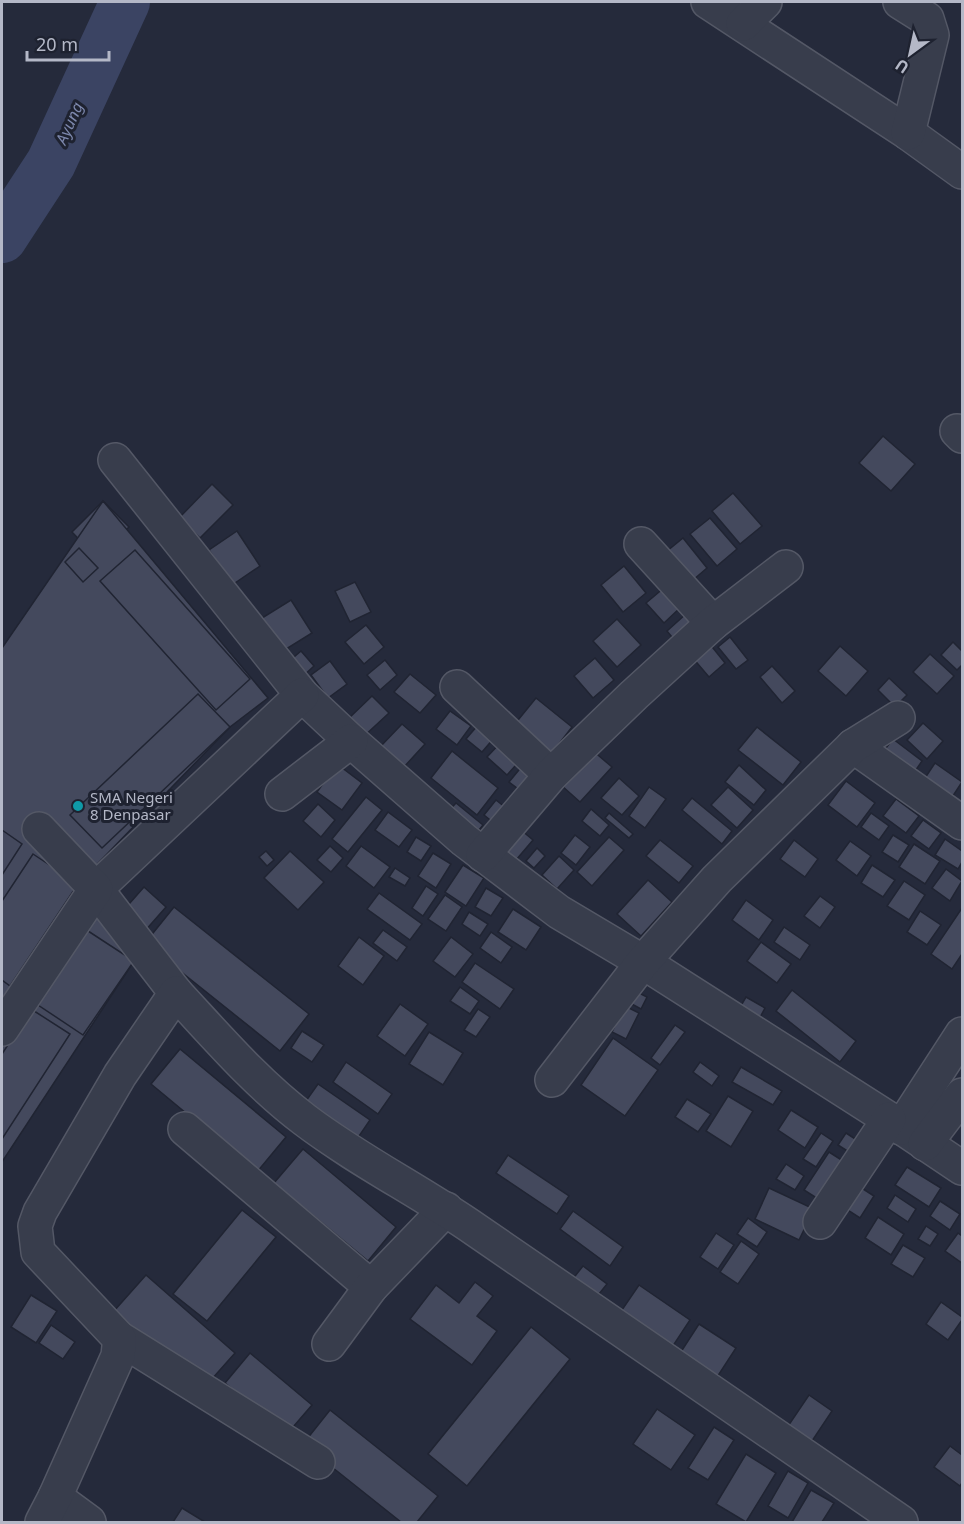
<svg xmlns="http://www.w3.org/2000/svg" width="964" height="1524" viewBox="0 0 964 1524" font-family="'Noto Sans',sans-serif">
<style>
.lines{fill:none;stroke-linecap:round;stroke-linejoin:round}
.river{stroke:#3b4463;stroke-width:50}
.building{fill:#44495d;stroke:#202432;stroke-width:1.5}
.minor-casing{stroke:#545866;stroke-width:36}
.minor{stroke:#383d4c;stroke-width:33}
.culture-dot{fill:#0f9aa8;stroke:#1e2230;stroke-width:2}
.labels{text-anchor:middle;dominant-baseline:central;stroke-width:6;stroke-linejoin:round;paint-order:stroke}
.poi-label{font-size:15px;fill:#b4b8c7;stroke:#1e2230;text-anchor:start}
.water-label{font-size:16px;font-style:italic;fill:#7d88ad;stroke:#1e2230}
</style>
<rect width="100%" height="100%" fill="#252a3b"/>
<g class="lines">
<path class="river" d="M2 238 51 163 125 2"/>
</g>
<g class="building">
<path d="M883 436 915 464 891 491 859 463Z"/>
<path d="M212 484 233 505 200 538 179 518Z"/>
<path d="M733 493 762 526 740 544 712 511Z"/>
<path d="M103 501 129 527 97 558 72 532Z"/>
<path d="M103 501 268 698 230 727 78 884 134 961 2 1162V648Z"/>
<path d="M710 518 737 549 717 566 690 534Z"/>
<path d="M237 531 260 566 232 585 209 550Z"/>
<path d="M683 538 707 568 686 586 661 556Z"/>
<path d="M79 548 98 568 83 582 65 562Z"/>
<path d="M135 550 250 679 216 710 100 581Z"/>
<path d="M624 566 646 593 623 612 601 585Z"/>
<path d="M355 582 371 612 350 622 335 591Z"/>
<path d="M665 587 682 606 664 623 646 603Z"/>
<path d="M291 600 312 633 283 651 262 618Z"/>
<path d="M687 613 696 623 676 642 667 631Z"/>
<path d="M617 619 641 645 617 667 593 641Z"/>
<path d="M366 625 384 647 364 664 345 642Z"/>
<path d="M730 637 748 660 736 669 718 647Z"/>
<path d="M953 642 962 651V665L957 670 941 655Z"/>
<path d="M709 643 725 663 709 677 692 657Z"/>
<path d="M840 646 868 671 846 696 818 671Z"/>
<path d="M301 651 314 666 301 678 287 663Z"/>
<path d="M930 654 954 676 937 694 913 672Z"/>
<path d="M595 658 614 680 593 698 574 676Z"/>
<path d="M385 660 397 675 380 690 367 675Z"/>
<path d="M330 661 347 684 328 698 311 675Z"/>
<path d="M772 666 795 691 782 703 760 677Z"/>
<path d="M410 674 436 695 420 713 394 692Z"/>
<path d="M889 678 907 695 895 707 878 690Z"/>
<path d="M198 694 230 727 102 848 70 815Z"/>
<path d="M372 696 389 713 362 738 346 721Z"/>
<path d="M536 698 572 727 551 754 514 725Z"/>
<path d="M450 711 471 726 457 745 436 729Z"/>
<path d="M923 723 943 741 927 759 907 740Z"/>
<path d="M402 724 425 744 403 768 380 747Z"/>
<path d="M478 725 494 738 482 752 466 739Z"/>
<path d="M757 727 801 762 783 785 738 750Z"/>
<path d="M504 739 524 756 507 775 487 757Z"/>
<path d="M893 739 922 761 909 780 879 757Z"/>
<path d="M592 750 612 767 580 802 561 785Z"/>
<path d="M452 751 498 788 477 815 431 778Z"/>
<path d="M935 763 962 782 949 802 921 784Z"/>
<path d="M337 764 362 783 342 810 317 792Z"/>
<path d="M523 765 535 773 521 791 509 782Z"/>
<path d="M739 765 766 790 754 805 725 782Z"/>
<path d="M619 778 639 796 622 815 601 798Z"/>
<path d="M846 781 875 803 857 827 828 805Z"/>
<path d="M649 787 666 799 645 828 629 816Z"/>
<path d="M728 787 753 810 737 828 711 805Z"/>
<path d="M366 797 382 810 348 852 332 839Z"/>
<path d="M692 798 732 831 722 844 682 810Z"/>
<path d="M896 799 919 816 906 833 883 816Z"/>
<path d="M496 800 506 808 494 823 484 815Z"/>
<path d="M456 803 483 825 471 840 443 817Z"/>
<path d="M318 804 335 820 321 837 303 821Z"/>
<path d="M591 809 609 825 600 836 582 821Z"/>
<path d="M388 812 412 830 399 847 375 830Z"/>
<path d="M609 813 633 834 629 838 605 818Z"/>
<path d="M871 813 889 826 879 840 861 827Z"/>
<path d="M923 820 941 833 929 849 911 836Z"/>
<path d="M2 830 22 844 2 875Z"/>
<path d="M521 830 533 840 516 860 504 850Z"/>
<path d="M575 835 590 847 576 865 561 853Z"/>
<path d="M893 835 909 845 898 862 882 852Z"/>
<path d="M416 837 431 846 421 861 407 852Z"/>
<path d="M609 837 624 850 592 886 577 872Z"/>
<path d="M945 839 962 851V862L958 869 935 855Z"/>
<path d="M660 840 693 866 679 883 646 856Z"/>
<path d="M794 840 818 859 805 877 780 859Z"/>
<path d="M850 841 871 856 857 876 836 860Z"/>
<path d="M914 844 940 861 925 884 899 867Z"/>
<path d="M330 846 343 858 331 872 317 860Z"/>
<path d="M361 846 390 867 374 888 346 866Z"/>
<path d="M537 848 545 856 534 868 526 861Z"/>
<path d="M266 851 274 860 267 866 259 857Z"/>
<path d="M290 851 324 882 298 910 264 878Z"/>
<path d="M433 853 451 864 436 888 418 876Z"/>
<path d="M33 854 78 884 10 986 2 980V901Z"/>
<path d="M559 856 574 870 557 889 542 875Z"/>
<path d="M463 865 484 878 466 906 445 892Z"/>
<path d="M872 865 895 880 883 897 861 883Z"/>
<path d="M395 868 410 878 405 886 389 877Z"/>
<path d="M946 869 962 881 950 901 932 888Z"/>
<path d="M648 880 672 902 641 936 617 914Z"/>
<path d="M904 881 925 895 909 920 887 906Z"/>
<path d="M426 886 438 894 423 916 412 908Z"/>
<path d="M144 887 166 907 144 932 122 912Z"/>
<path d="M486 888 503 898 491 916 475 907Z"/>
<path d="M379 893 422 924 410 940 367 909Z"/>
<path d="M445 895 462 907 446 931 428 919Z"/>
<path d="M820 896 835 907 820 928 804 916Z"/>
<path d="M746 900 773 920 759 940 732 920Z"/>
<path d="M174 907 309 1014 280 1051 145 943Z"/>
<path d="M962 908V954L952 969 931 954Z"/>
<path d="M513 909 541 927 526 950 498 932Z"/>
<path d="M920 911 941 925 927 945 907 932Z"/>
<path d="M469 912 488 924 480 936 462 924Z"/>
<path d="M784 927 810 945 800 960 774 942Z"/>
<path d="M85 929 134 961 83 1035 35 1003Z"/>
<path d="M383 930 407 947 397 961 373 943Z"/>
<path d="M491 932 512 947 501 963 480 948Z"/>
<path d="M359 937 384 956 363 985 338 966Z"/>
<path d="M451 937 473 954 455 977 433 961Z"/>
<path d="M761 942 791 964 777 983 747 961Z"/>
<path d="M475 963 514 989 500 1009 462 982Z"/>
<path d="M460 987 479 1001 470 1014 450 1001Z"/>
<path d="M633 990 647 997 641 1009 628 1002Z"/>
<path d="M792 990 856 1041 840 1062 776 1011Z"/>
<path d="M746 997 765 1008 756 1025 736 1014Z"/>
<path d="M400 1004 428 1024 405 1056 377 1036Z"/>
<path d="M625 1006 639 1013 626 1039 612 1032Z"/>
<path d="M31 1009 70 1034 2 1139V1054Z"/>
<path d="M478 1009 490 1017 476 1037 464 1030Z"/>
<path d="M675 1025 685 1032 660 1065 651 1058Z"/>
<path d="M302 1031 324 1045 312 1062 291 1048Z"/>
<path d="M429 1032 463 1053 443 1085 409 1064Z"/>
<path d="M613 1038 658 1070 625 1116 581 1085Z"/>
<path d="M180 1049 286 1137 257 1172 151 1084Z"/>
<path d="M346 1062 392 1094 378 1114 333 1082Z"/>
<path d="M700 1062 719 1076 712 1086 693 1072Z"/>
<path d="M741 1067 782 1091 773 1105 732 1082Z"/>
<path d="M318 1084 370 1120 353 1145 301 1108Z"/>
<path d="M728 1096 753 1111 731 1147 706 1131Z"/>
<path d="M687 1099 711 1114 698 1132 675 1117Z"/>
<path d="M791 1110 818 1127 805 1148 778 1130Z"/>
<path d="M821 1133 833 1141 816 1167 803 1159Z"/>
<path d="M846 1133 860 1142 852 1154 838 1145Z"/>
<path d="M303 1149 396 1227 368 1261 274 1183Z"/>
<path d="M829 1152 851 1166 826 1204 804 1190Z"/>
<path d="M508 1155 569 1196 557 1214 496 1173Z"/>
<path d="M786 1164 804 1176 795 1190 776 1179Z"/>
<path d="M907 1167 941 1188 929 1207 895 1185Z"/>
<path d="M857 1185 874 1196 860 1218 843 1207Z"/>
<path d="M769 1188 814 1209 799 1240 755 1219Z"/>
<path d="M895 1195 916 1209 908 1222 887 1208Z"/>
<path d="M940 1201 960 1214 950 1230 930 1216Z"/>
<path d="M242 1210 276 1237 207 1321 173 1294Z"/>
<path d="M573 1211 623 1247 610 1266 560 1229Z"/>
<path d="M878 1217 904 1234 891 1255 865 1238Z"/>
<path d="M748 1218 767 1232 757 1247 737 1234Z"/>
<path d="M926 1226 938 1234 930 1246 918 1239Z"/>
<path d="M716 1233 734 1245 718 1269 700 1257Z"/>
<path d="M958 1233 962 1236V1263L945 1251Z"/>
<path d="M741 1241 759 1254 738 1284 720 1272Z"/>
<path d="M903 1245 925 1258 913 1277 891 1264Z"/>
<path d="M583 1266 607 1284 591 1304 568 1285Z"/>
<path d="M146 1275 235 1353 203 1389 114 1311Z"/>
<path d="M475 1282 493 1296 477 1316 497 1331 472 1365 410 1319 436 1285 459 1303Z"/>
<path d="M639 1285 690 1320 665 1358 613 1323Z"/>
<path d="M31 1295 57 1311 36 1343 11 1327Z"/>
<path d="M941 1302 962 1317V1320L948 1340 926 1324Z"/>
<path d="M699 1324 736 1348 710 1388 673 1364Z"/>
<path d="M51 1325 75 1342 63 1359 39 1343Z"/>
<path d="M531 1327 570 1359 467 1486 428 1454Z"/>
<path d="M250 1353 312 1405 287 1434 225 1383Z"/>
<path d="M809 1395 832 1411 808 1447 784 1432Z"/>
<path d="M657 1409 695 1435 671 1470 633 1444Z"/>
<path d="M330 1410 438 1496 417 1522H401L303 1444Z"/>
<path d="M714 1427 734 1440 708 1480 688 1468Z"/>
<path d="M950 1446 962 1455V1483L960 1486 934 1467Z"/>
<path d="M746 1454 776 1473 746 1522 716 1504Z"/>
<path d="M788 1471 808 1483 788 1518 768 1506Z"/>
<path d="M811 1490 834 1503 822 1522H792Z"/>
<path d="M182 1508 205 1522H173Z"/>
</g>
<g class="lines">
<defs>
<g id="minor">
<path d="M708 2 908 133 962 172"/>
<path d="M900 2 927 19 932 35 908 133"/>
<path d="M743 24 765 2"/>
<path d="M957 431 962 436"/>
<path d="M115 460 302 695 351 741 464 840 559 912 643 962 889 1119 962 1168"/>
<path d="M641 544 713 623"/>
<path d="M457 687 551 775"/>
<path d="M853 746 962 823"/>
<path d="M282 794 351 741"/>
<path d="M483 855 551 775 634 695 713 623 786 567"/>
<path d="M176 993 96 889 302 695"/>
<path d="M2 1029 96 889 39 829"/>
<path d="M552 1080 643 962 717 879 853 746 898 718"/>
<path d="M901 1128 962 1034"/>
<path d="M185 1129 371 1287"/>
<path d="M925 1144 962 1095"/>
<path d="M820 1222 889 1119"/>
<path d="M119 1338 318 1462"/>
<path d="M329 1344 371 1287 446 1209"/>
<path d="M55 1497 89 1522"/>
<path d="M42 1522 55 1497 118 1356 119 1346V1338L38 1252 35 1226 40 1212 120 1075 176 993C217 1037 256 1083 305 1120 359 1161 420 1191 476 1230 617 1328 759 1425 901 1522"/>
</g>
</defs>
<use href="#minor" class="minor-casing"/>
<use href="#minor" class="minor"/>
</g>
<circle class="culture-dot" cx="78" cy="806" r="6"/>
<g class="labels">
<g class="poi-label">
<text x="90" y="797">SMA Negeri<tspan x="90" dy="17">8 Denpasar</tspan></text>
</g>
<g class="water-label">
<text transform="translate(69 123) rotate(-66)">Ayung</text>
</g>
</g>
<rect width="964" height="1524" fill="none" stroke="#b4b8c7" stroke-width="6"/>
<g transform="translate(910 54) rotate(213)" stroke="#1e2230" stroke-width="4.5" paint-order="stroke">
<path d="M0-4.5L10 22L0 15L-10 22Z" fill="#b4b8c7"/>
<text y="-9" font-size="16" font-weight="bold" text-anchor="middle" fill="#b4b8c7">U</text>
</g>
<path d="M27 51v9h82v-9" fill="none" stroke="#b4b8c7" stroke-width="3"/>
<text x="36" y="51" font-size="18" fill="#b4b8c7" stroke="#1e2230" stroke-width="4.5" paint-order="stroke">20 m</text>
</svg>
